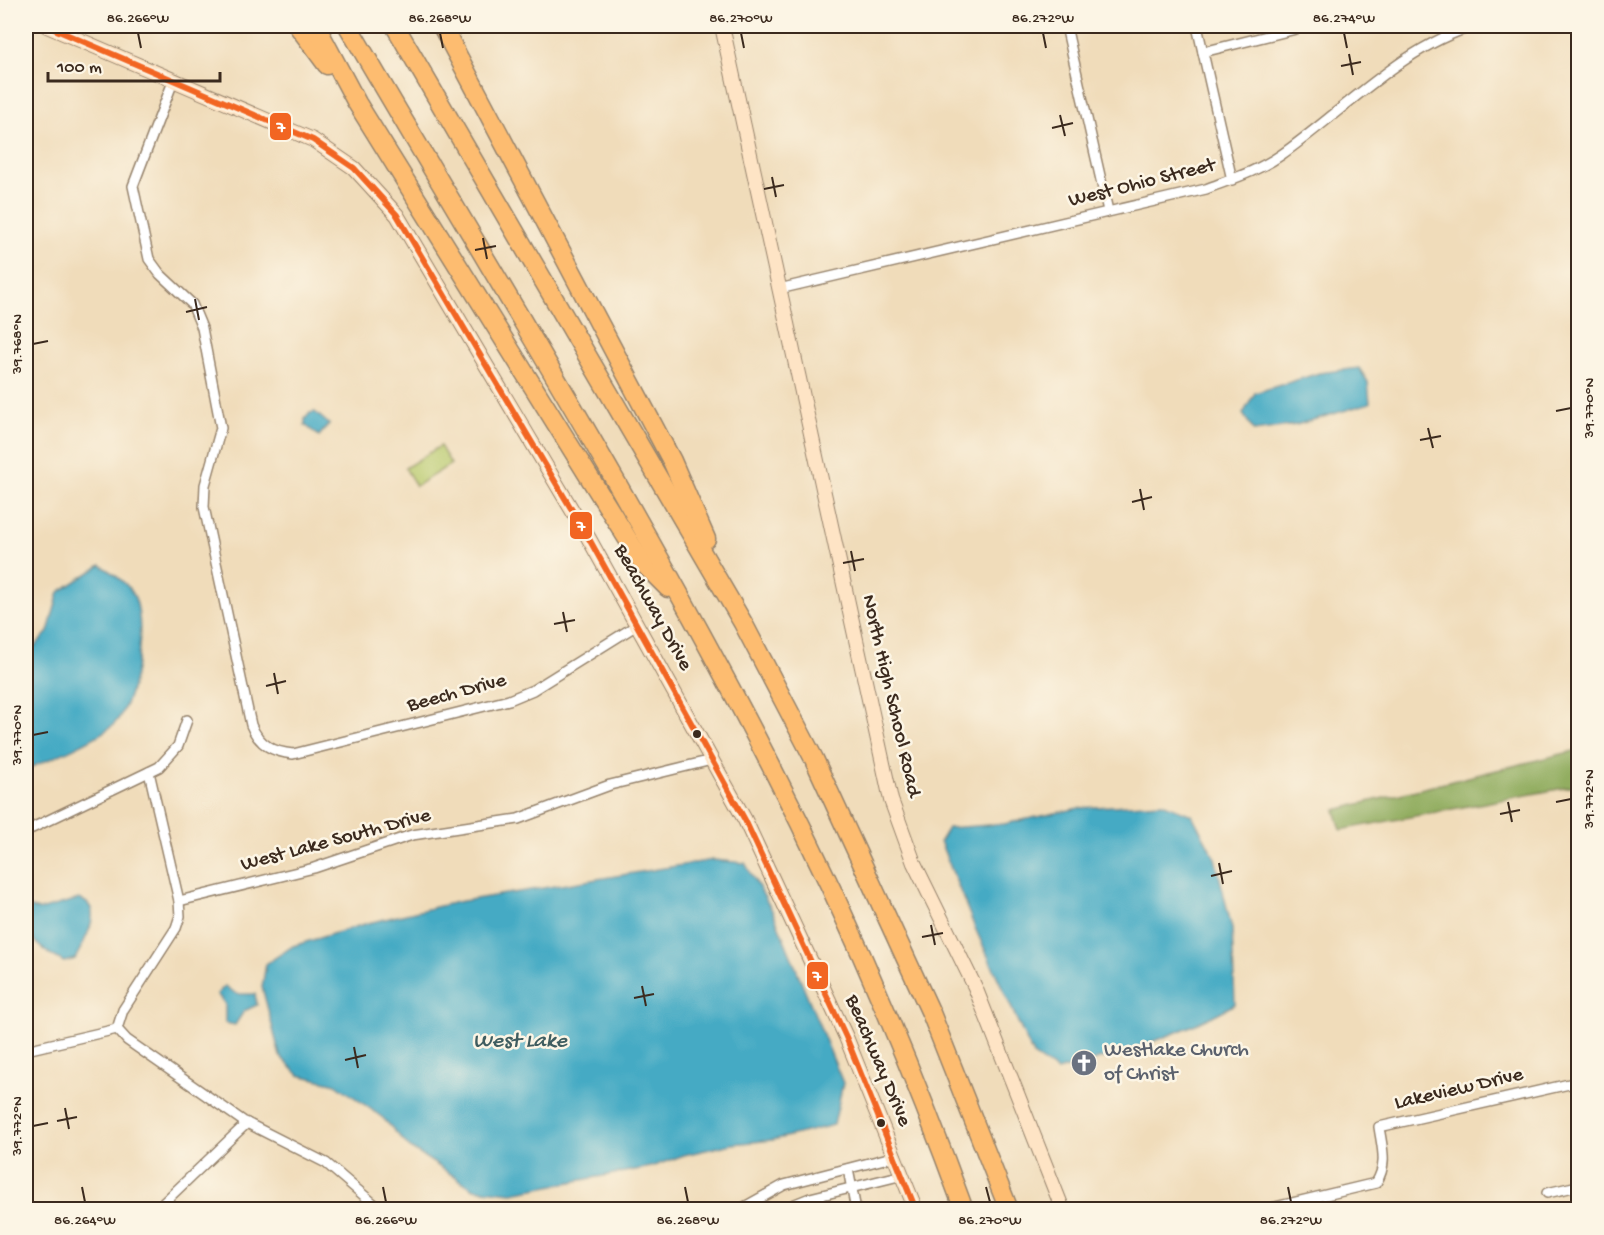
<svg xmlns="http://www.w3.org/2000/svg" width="1604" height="1235" viewBox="0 0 1604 1235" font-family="'Gochi Hand',sans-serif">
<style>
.green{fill:#b8c96c;stroke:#7a7a45;stroke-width:1.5}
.forest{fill:#92ad60;stroke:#666c3f;stroke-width:1.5}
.water{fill:#44aac4;stroke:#406a71;stroke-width:1.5}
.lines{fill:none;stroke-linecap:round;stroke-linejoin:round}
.street-casing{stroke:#96836c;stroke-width:12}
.secondary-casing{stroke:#96836c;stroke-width:16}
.highway-casing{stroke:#96836c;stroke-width:21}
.street{stroke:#fff;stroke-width:9}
.secondary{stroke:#fee4c5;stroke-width:14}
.highway{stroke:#fdbc6f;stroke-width:18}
.bus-1-casing{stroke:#fcf5e5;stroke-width:10}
.bus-1{stroke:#f26522;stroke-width:6}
.ticks{fill:none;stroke:#3b2a1e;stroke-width:2}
.bus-dot{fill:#3b2a1e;stroke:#fcf5e5;stroke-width:2}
.labels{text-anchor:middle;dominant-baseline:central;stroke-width:5;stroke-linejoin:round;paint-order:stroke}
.street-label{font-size:21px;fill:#3b2a1e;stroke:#fcf5e5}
.worship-label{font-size:21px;fill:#5b616d;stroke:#fcf5e5;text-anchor:start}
.water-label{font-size:22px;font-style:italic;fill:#3f5d60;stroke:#fcf5e5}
.line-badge{stroke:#fcf5e5;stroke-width:2}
.badge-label{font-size:16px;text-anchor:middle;font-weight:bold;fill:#fff}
.neatline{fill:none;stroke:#3b2a1e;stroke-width:2}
.ticks-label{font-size:15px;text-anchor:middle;fill:#3b2a1e}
</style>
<rect width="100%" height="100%" fill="#fcf5e5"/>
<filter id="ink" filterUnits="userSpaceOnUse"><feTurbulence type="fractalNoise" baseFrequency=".0167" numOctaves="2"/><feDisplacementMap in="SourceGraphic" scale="12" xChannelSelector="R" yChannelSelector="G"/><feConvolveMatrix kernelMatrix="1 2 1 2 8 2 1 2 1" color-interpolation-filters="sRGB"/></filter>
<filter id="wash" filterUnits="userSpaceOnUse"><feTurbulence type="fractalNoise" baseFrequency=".008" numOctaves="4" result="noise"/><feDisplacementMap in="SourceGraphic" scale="24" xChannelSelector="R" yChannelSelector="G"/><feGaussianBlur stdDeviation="1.35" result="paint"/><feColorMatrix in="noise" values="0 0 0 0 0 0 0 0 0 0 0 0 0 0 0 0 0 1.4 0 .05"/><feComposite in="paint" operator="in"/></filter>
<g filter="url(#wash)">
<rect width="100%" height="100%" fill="#f0dcba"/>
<path class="green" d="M440 446 451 464 416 486 405 468Z"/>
<path class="forest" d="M1578 750V830L1575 786 1341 830 1335 810Z"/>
<g class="water">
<path d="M1359 368 1368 382 1370 403 1296 425 1254 431 1243 414 1255 393 1319 373Z"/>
<path d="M315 412 329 424 319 436 305 425V419L310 413Z"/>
<path d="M101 565C111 572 125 581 132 592 149 619 136 699 115 723 102 737 45 762 26 769V646H35L48 632 59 592Z"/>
<path d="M1162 803 1192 815 1215 858 1232 929 1235 1004C1179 1036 1119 1054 1057 1071L1033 1055 975 928 940 841 948 828 1004 824 1079 808Z"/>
<path d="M713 860 745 863 773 912 843 1083 834 1125 773 1140 732 1144 684 1155 651 1167 512 1193 474 1189 410 1148 383 1118 336 1084 299 1075 280 1056 262 987 266 964 293 946 368 923 457 902Z"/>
<path d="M79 899C107 907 83 943 75 959L64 962C36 947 25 938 26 907L40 910Z"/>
<path d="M225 986 237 994H255L257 1005 244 1011 235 1025 225 1023V1004L217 994Z"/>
</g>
</g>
<g filter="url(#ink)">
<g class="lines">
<defs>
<g id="street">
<path d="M1066 26 1108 211"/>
<path d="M1197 26 1232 180"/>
<path d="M1203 52 1308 26"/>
<path d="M174 79 133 186 149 259 160 274 192 304 202 328 221 428 205 485 204 507 251 725C259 745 273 752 293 754L509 700 533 690 637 625"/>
<path d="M779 289 1206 189C1232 179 1258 171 1281 155 1341 113 1406 44 1475 26"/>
<path d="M26 831 159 767 178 746 187 720"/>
<path d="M179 901 314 868 412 835 518 819 610 785 712 760"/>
<path d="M117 1029 127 1040 243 1121 326 1163 381 1210"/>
<path d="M117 1029 123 1010 176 928 180 916 179 901 149 772"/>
<path d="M26 1050 117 1029"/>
<path d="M848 1169 856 1210"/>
<path d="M1547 1193 1578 1186"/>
<path d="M156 1210 247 1123"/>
<path d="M739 1210 784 1185 896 1156"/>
<path d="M780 1210 810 1198 903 1175"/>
<path d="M1263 1210 1376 1183C1388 1164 1382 1148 1379 1127L1578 1082"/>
</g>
<g id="secondary">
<path d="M47 26 313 140 354 168 397 215 588 537 745 820 846 1037 916 1210"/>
<path d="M722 26 891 800 914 863 975 987 1063 1210"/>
</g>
<g id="highway">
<path d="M298 26 327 65"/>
<path d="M316 26 357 103 642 562 668 588"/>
<path d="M348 26C490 269 639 509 768 760 843 905 908 1056 964 1210"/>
<path d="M395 26 743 623 814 759 931 1013 1009 1210"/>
<path d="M442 26 672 461 706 539"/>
</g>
</defs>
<use href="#street" class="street-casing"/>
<use href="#secondary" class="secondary-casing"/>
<use href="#highway" class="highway-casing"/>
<use href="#street" class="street"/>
<use href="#secondary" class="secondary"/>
<use href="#highway" class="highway"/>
<defs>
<path id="bus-1" d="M47 26 313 140 354 168 397 215 588 537 745 820 846 1037 916 1210"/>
</defs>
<use href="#bus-1" class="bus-1-casing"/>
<use href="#bus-1" class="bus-1"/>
</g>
</g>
<path class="ticks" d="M138 33 141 48M440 33 443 48M741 33 744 48M1043 33 1046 48M1344 33 1347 48M1349 54 1353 75M1341 66 1361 62M1060 115 1065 136M1052 128 1073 123M772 177 776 197M764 189 784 185M483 238 487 259M475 250 496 246M195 299 199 320M186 312 207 307M33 344 48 341M1556 411 1571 408M1428 428 1433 448M1420 440 1441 436M1140 489 1144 510M1132 502 1152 497M851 551 855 571M843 563 864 559M563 612 567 632M554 624 575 620M274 673 278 694M266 686 286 681M33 735 48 732M1508 802 1512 822M1556 802 1571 799M1500 814 1520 810M1219 863 1223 884M1211 876 1232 871M931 925 935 945M922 937 943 933M642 986 646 1006M634 998 654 994M354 1047 358 1068M345 1060 366 1055M65 1108 69 1129M57 1121 77 1117M33 1126 48 1123M82 1187 85 1202M383 1187 386 1202M685 1187 688 1202M986 1187 990 1202M1288 1187 1291 1202"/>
<defs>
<symbol id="church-disc" viewBox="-11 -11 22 22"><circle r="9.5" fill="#6b7280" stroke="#fcf5e5"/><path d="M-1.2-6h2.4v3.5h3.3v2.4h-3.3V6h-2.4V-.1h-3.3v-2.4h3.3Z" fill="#fff"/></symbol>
</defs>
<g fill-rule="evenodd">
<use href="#church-disc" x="1069" y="1048" width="30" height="30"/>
</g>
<g class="bus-dot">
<circle cx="697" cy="734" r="5"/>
<circle cx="881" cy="1123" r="5"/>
</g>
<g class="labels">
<g class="street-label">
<text transform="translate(1142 184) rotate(-14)">West Ohio Street</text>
<text transform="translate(652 608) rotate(61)">Beachway Drive</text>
<text transform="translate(457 694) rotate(-15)">Beech Drive</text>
<text transform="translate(890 696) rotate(77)">North High School Road</text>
<text transform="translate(336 841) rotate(-15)">West Lake South Drive</text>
<text transform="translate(877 1061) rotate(67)">Beachway Drive</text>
<text transform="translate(1459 1090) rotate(-13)">Lakeview Drive</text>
</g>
<g class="worship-label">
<text x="1104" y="1051">Westlake Church<tspan x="1104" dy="24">of Christ</tspan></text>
</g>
<g class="water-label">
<text x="520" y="1042">West Lake</text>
</g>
</g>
<g class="line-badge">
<rect x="269" y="112" width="23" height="29" rx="6" fill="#f26522"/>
<rect x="569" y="511" width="24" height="29" rx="6" fill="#f26522"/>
<rect x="806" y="961" width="23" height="29" rx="6" fill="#f26522"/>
</g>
<g class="badge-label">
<text x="281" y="132">7</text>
<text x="581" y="531">7</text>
<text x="817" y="981">7</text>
</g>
<rect width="1604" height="1235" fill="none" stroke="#fcf5e5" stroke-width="66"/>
<path d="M48 72v9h172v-9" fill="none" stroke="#3b2a1e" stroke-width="3"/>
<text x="57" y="72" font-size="18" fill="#3b2a1e" stroke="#fcf5e5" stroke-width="4.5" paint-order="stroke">100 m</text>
<rect x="33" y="33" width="1538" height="1169" class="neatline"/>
<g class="ticks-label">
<text x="138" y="22">86.266°W</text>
<text x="440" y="22">86.268°W</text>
<text x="741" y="22">86.270°W</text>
<text x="1043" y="22">86.272°W</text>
<text x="1344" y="22">86.274°W</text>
<text transform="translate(16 344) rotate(-90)" y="5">39.768°N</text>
<text transform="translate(1588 408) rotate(-90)" y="5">39.770°N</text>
<text transform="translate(16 735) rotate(-90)" y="5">39.770°N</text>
<text transform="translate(1588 799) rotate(-90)" y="5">39.772°N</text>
<text transform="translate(16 1126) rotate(-90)" y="5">39.772°N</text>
<text x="85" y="1224">86.264°W</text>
<text x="386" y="1224">86.266°W</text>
<text x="688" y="1224">86.268°W</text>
<text x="990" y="1224">86.270°W</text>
<text x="1291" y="1224">86.272°W</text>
</g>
</svg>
